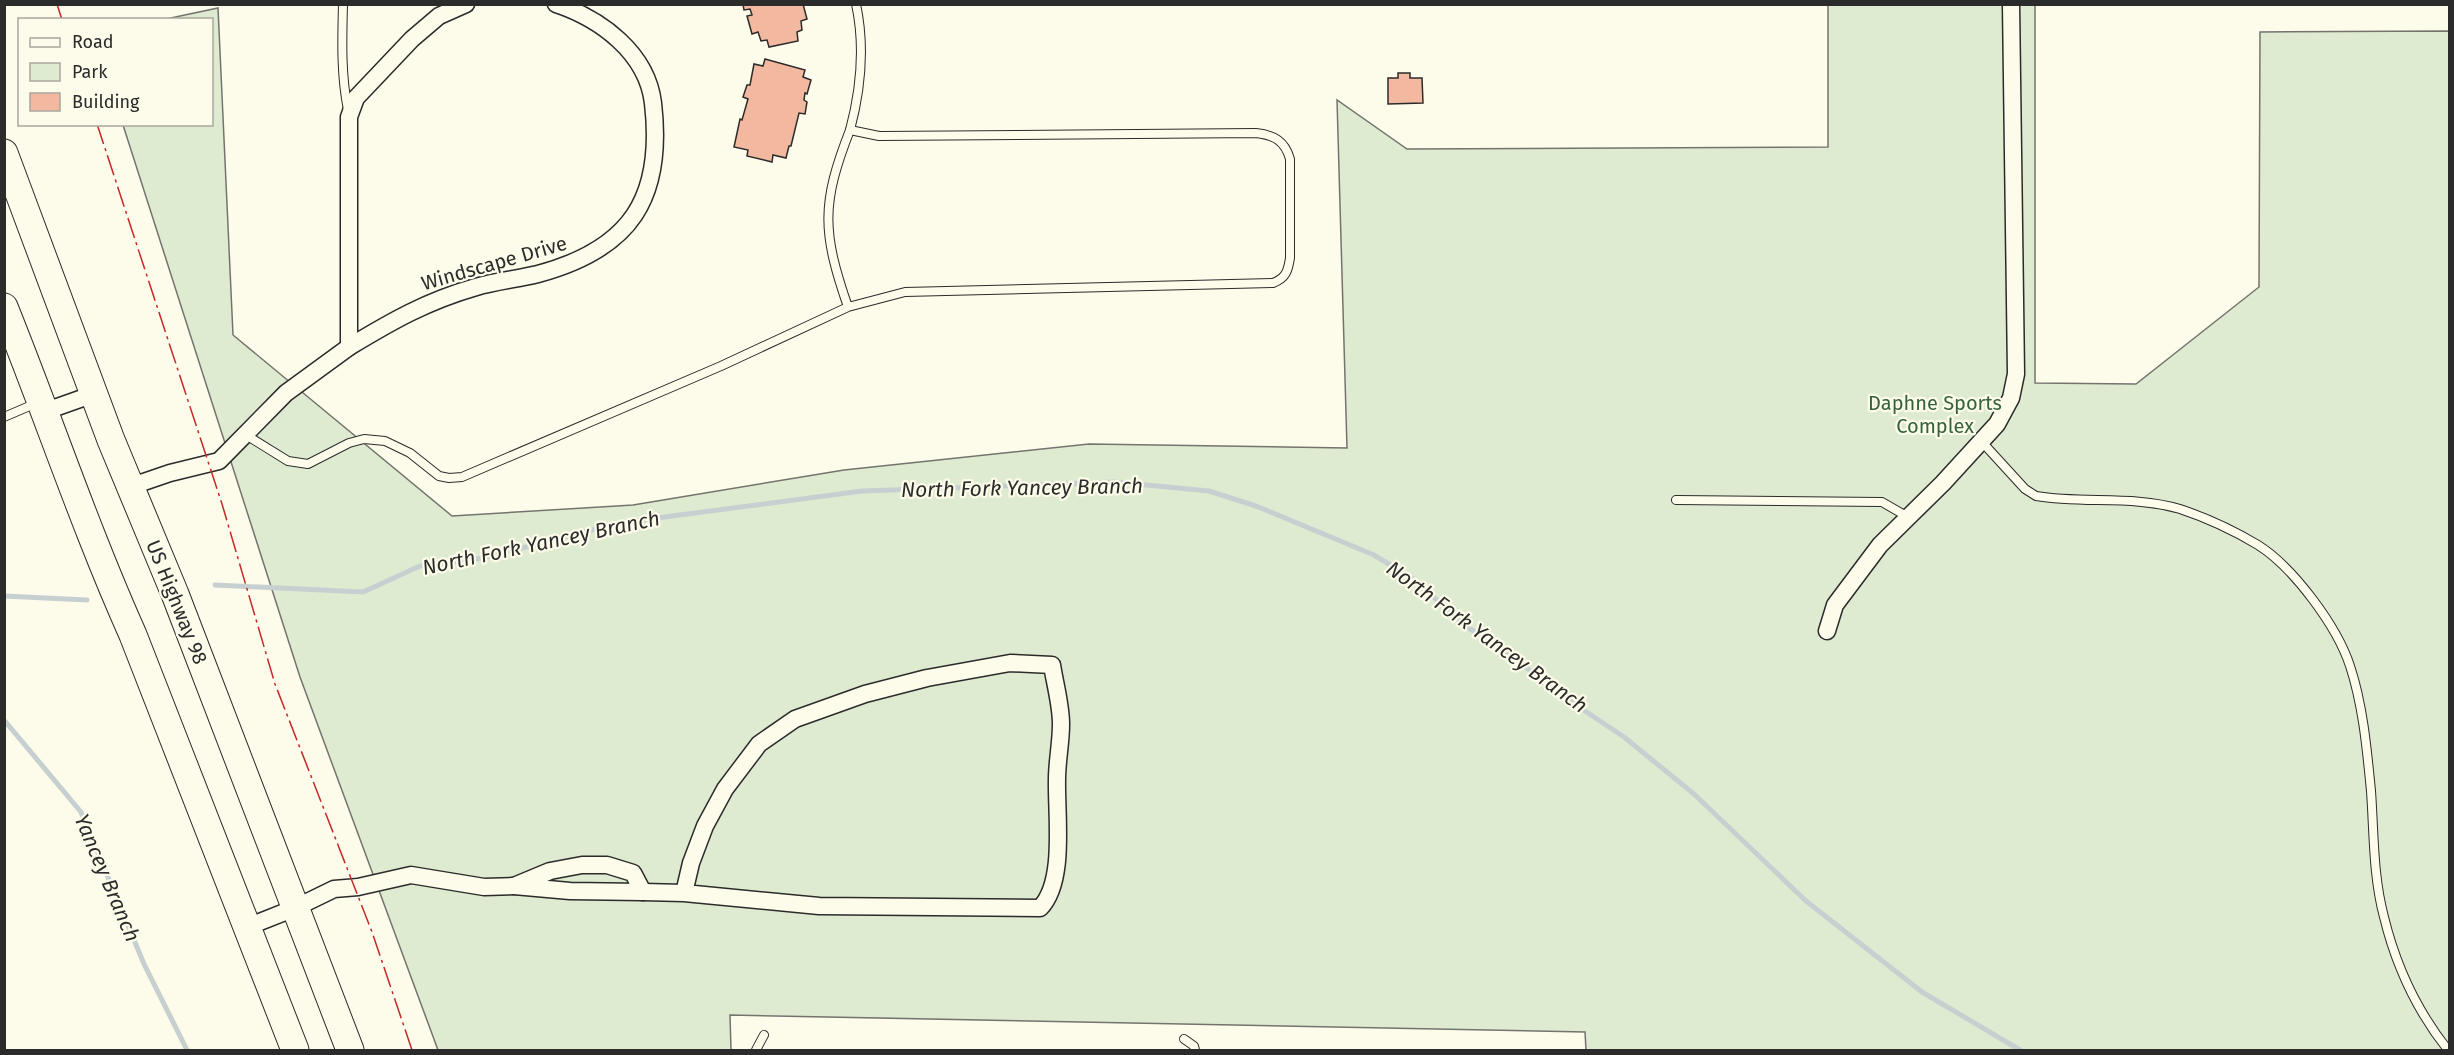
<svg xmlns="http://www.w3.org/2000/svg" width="2454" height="1055" viewBox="0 0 2454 1055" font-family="'Fira Sans',sans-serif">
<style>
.green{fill:#deebd1;stroke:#74746e;stroke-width:1.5}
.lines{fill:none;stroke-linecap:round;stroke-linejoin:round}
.stream{stroke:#c7d0d0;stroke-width:5}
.building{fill:#f2b8a0;stroke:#2b2b2b;stroke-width:1.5}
.lane-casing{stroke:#2b2b2b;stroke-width:10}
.street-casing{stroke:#2b2b2b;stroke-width:19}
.primary-casing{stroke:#2b2b2b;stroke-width:29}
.lane{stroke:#fdfbea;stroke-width:8}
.street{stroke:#fdfbea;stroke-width:16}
.primary{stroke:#fdfbea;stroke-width:27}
.power{stroke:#c62828;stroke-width:1.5;stroke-dasharray:21 4.5 3 4.5;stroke-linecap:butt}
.labels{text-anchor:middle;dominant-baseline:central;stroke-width:4.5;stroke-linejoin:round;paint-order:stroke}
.street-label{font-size:20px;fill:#2b2b2b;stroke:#fdfbea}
.park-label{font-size:20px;fill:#34623c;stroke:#fdfbea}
.water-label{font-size:21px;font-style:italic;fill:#2b2b2b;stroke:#fdfbea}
</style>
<rect width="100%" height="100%" fill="#fdfbea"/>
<path class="green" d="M1828 5H2035V383L2136 384 2259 287 2260 32 2449 31V1050H1586L1585 1032 730 1015 731 1050H438L300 677 123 125 212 124V20L166 19 218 8 233 335 452 516 633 505 844 470 1089 444 1347 448 1337 100 1407 149 1828 147Z"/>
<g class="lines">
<g class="stream">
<path d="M215 585 363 592 420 566 483 558 619 523 862 491 1115 482 1209 491 1256 506 1374 555 1415 580 1465 626 1499 646 1558 693 1624 737 1694 794 1806 901 1922 992 2020 1050"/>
<path d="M4 596 87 600"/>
<path d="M4 720 81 812 144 964 187 1050"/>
</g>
</g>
<g class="building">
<path d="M743 4H803L807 19 801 21 802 30 797 32 798 41 769 47 767 40 761 41 758 32 752 34 747 16 752 15 750 9 744 10Z"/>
<path d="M765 59 805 70 803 77 811 80 807 94 805 93 804 100 807 102 805 114 799 113 791 146H789L786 158 773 155 772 162 747 156 748 150 734 147 740 119 742 120 748 99 743 97 747 85H750L754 64 763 66Z"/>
<path d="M1398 73H1410V78H1422L1423 103 1388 104V78H1398Z"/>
</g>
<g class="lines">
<defs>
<g id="lane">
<path d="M343 4C342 41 341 75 348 110"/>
<path d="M850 130C861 89 865 46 856 4"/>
<path d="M4 417 39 402"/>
<path d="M246 435 288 461 308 464 349 443 364 439 385 441 410 453 439 476 449 478 462 477 721 366 848 307 905 292 1273 283C1286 278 1288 271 1290 258V159C1285 141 1274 135 1256 133L879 136 850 130C821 204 822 232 848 307"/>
<path d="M1982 442 2025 489 2036 496C2084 504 2133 495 2180 509 2207 518 2233 530 2258 545 2293 567 2337 626 2350 666 2363 705 2367 750 2371 791 2374 833 2373 876 2384 917 2396 966 2417 1011 2448 1050"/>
<path d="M1676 500 1882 502 1908 517"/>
<path d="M1184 1039 1194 1046 1195 1050"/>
<path d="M756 1050 764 1035"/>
</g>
<g id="street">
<path d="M466 4 439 16 412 39 356 98 349 117V347C392 321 427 301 476 287 496 281 518 279 538 274 631 249 664 198 653 103 647 53 601 19 556 4"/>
<path d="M46 411 94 394"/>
<path d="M129 487 170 473 219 461 286 393 349 347"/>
<path d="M1827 631 1835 605 1880 545 1943 483 1997 424 2011 398 2016 374 2011 4"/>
<path d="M582 865H607L633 873 643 892 570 891 514 886 550 871Z"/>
<path d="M643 892 684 893 819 906 1040 908C1066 882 1056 815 1057 779 1057 761 1061 743 1061 724 1061 705 1055 684 1052 665L1010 663 927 678 865 694 795 719 759 744 725 789 705 826 691 863 684 893"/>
<path d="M247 927 295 908 334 889 358 887 411 875 484 887 514 886"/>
</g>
<g id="primary">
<path d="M4 153 111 440 175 594 350 1050"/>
<path d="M4 307C48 416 85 528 133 635L295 1050"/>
</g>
</defs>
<use href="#lane" class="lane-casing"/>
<use href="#street" class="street-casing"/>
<use href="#primary" class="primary-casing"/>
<use href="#lane" class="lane"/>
<use href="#street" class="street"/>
<use href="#primary" class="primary"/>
<g class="power">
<path d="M57 4 62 20"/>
<path d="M97 124 222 504 275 684 372 932 412 1050"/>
</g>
</g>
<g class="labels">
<g class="street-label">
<text transform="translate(494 263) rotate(-16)">Windscape Drive</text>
<text transform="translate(177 602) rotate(68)">US Highway 98</text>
</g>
<g class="park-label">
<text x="1935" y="403">Daphne Sports<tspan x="1935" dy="23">Complex</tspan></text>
</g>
<g class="water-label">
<text transform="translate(1022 488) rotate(-1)">North Fork Yancey Branch</text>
<text transform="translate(541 543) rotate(-12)">North Fork Yancey Branch</text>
<text transform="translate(1487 637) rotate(36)">North Fork Yancey Branch</text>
<text transform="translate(107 878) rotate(67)">Yancey Branch</text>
</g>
</g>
<rect width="2454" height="1055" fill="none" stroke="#2b2b2b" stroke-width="12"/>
<rect x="18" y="18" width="195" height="108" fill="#fdfbea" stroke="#a9a89e" stroke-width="1.5"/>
<rect x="30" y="38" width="30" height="9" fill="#fdfbea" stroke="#a9a89e" stroke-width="1.5"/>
<text x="72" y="48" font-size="18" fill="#2b2b2b">Road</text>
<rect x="30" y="63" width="30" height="18" fill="#deebd1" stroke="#a9a89e" stroke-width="1.5"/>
<text x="72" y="78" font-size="18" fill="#2b2b2b">Park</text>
<rect x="30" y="93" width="30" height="18" fill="#f2b8a0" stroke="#a9a89e" stroke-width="1.5"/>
<text x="72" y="108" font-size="18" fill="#2b2b2b">Building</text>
</svg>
